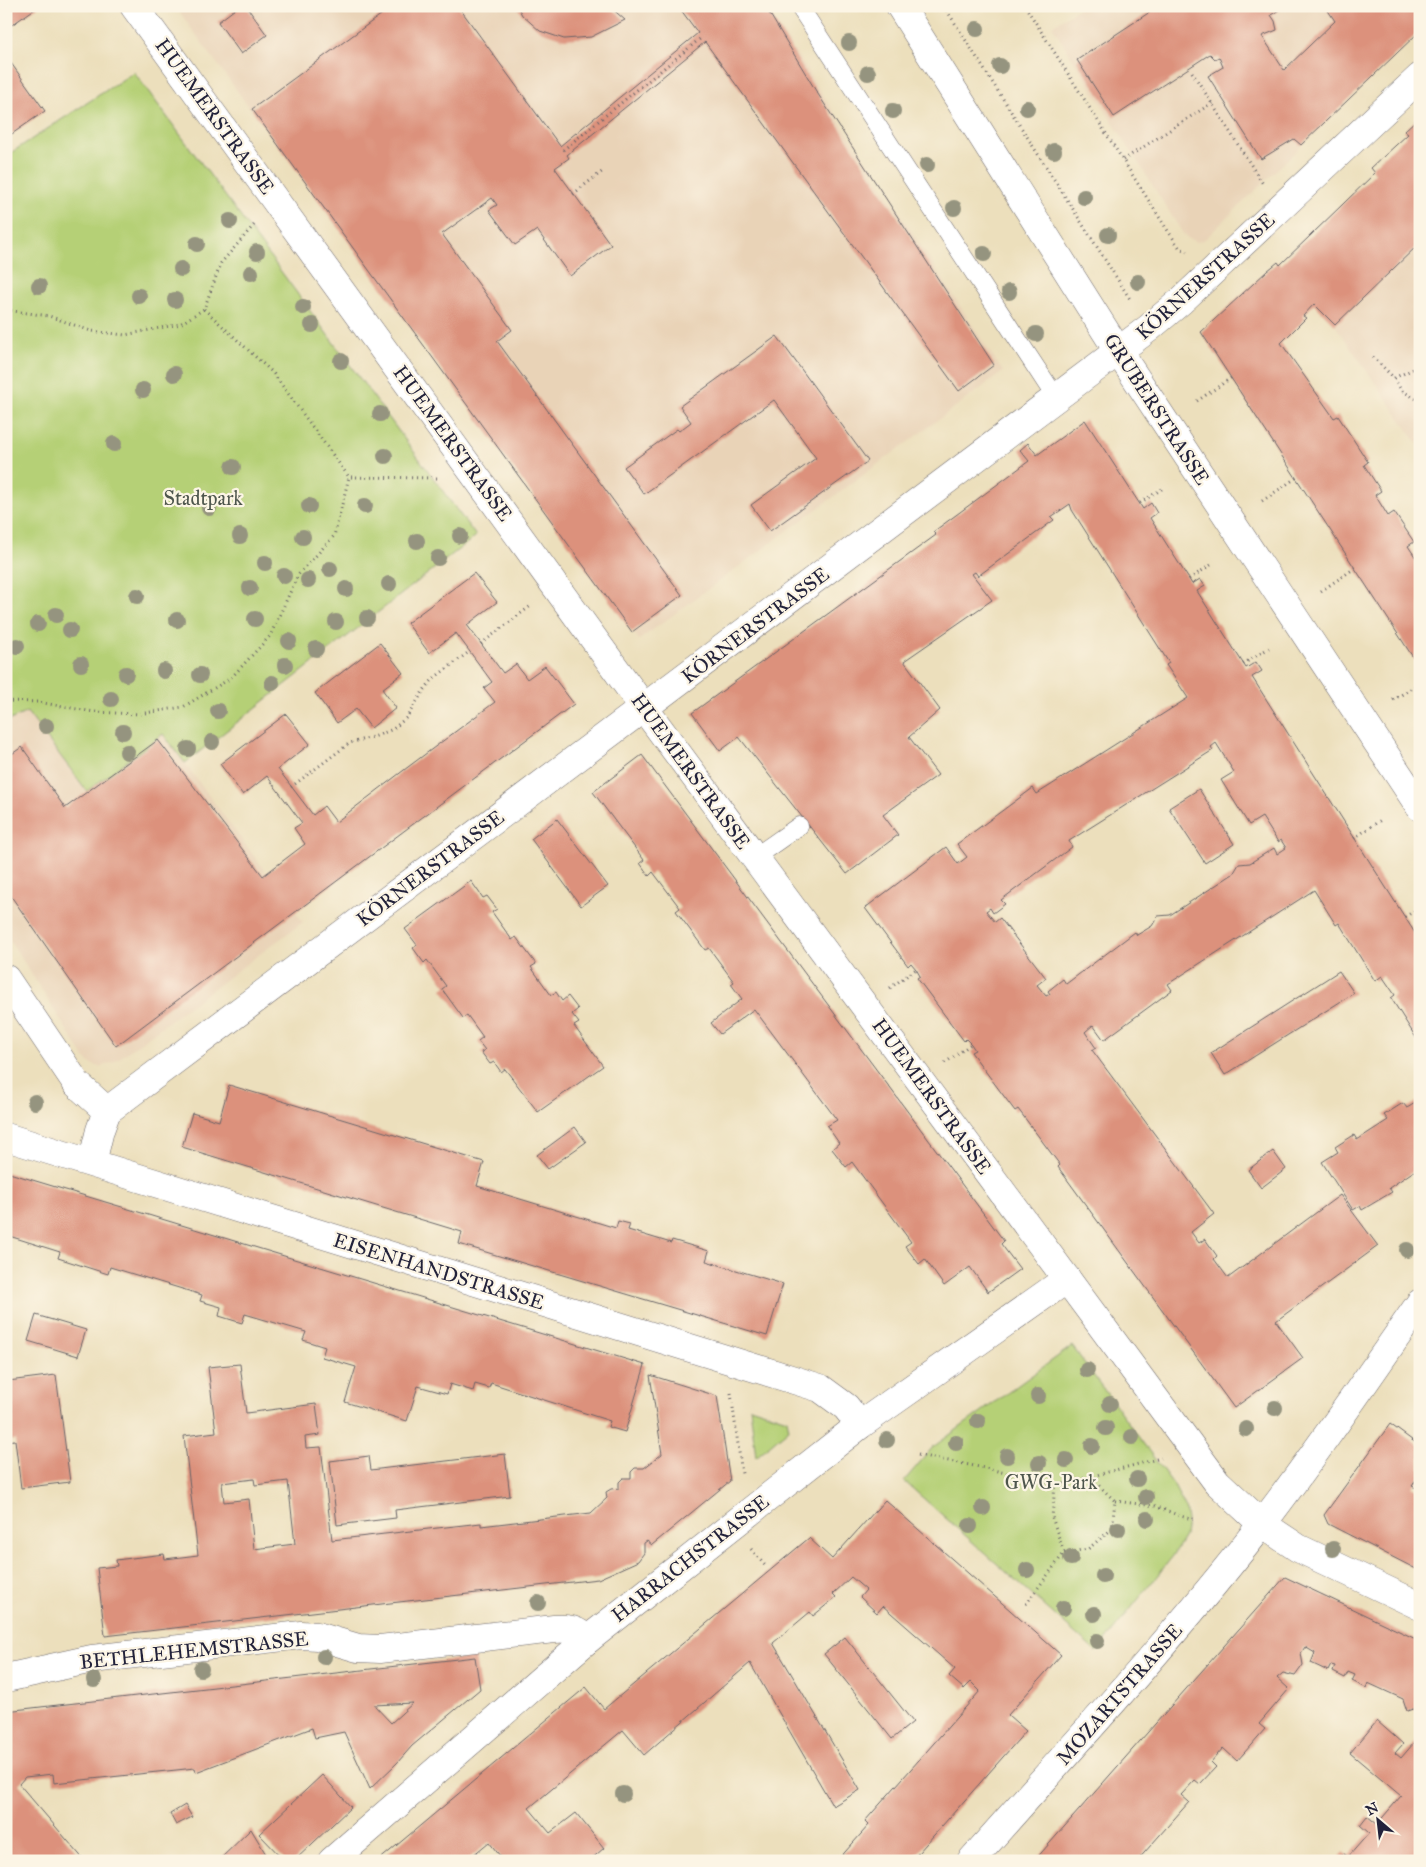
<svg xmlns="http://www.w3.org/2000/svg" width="1426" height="1867" viewBox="0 0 1426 1867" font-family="'IM FELL Great Primer',serif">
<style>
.built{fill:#e9d3b7}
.green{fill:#b5d076;stroke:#6c7958}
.building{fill:#dc917c;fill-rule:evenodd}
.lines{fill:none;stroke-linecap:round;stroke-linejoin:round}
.service-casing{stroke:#696468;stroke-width:19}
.minor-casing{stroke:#696468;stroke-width:29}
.tertiary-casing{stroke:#696468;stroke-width:29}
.secondary-casing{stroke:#696468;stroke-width:29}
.path{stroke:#696468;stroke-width:3;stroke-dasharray:1 4;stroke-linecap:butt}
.service{stroke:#fff;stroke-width:18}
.minor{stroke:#fff;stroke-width:28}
.tertiary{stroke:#fff;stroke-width:28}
.secondary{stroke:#fff;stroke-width:28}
.tree{fill:#95947f}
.labels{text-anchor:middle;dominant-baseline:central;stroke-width:4.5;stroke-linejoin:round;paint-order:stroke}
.street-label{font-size:20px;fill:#22223b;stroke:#fcf5e5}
.park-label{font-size:20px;fill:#4e564d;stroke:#fcf5e5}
</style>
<rect width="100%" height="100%" fill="#fcf5e5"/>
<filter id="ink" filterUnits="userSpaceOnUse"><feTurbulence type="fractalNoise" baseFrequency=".02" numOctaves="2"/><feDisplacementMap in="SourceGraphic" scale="10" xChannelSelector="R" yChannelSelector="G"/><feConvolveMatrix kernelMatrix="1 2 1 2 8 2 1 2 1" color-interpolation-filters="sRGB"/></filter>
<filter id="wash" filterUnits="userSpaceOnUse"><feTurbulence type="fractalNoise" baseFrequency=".0096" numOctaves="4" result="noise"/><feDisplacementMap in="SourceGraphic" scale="20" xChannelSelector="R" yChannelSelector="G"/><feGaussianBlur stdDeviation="1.12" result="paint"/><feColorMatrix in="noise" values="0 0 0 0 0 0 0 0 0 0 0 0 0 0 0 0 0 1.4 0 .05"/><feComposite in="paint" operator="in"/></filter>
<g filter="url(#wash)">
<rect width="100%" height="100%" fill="#ecdfbc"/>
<g class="built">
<path d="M175 6H765L1003 372 639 640Z"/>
<path d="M1082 6H1420V31L1205 239 1197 242 1189 239 1184 235 1052 26Z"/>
<path d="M1420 243V447L1335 325Z"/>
<path d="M27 711 87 791 163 734 303 922 114 1062 100 1067 91 1064 84 1057 6 934V722Z"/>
</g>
<g class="green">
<path d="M134 72 476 536 185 763 163 734 87 791 27 712 6 722V156Z"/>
<path d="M1072 1346 1173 1484 1185 1507 1187 1520 1185 1536 1173 1556 1096 1652 904 1481 933 1447Z"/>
<path d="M750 1407 787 1419 789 1429 756 1457Z"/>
</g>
<g id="blocks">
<g class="building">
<path d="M6 6H39L6 29Z"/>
<path d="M239 6H246L267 35 241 54 218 22Z"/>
<path d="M393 6H458L560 146 698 33 678 6H765L816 91 994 365 959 391 705 42 567 155 569 158 555 168 611 245 570 276 537 230 515 245 489 210 497 205 492 198 442 234 512 330 497 341 682 595 632 632 252 109Z"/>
<path d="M517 6H609L625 20 591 37 564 39 540 31 522 15Z"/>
<path d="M1159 6H1285L1271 15 1275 21 1277 30 1262 36 1284 70 1335 21 1325 6H1420V31L1301 145 1294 139 1261 159 1208 76 1223 67 1219 57 1215 59 1210 54 1114 117 1077 60Z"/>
<path d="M6 56 45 111 6 138Z"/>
<path d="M1418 118 1420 119V243L1335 325 1314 304 1303 316 1306 318 1281 343 1334 418 1338 416 1368 462 1364 465 1381 491 1375 495 1388 516 1394 512 1414 542 1408 546 1420 564V668L1201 332 1267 271 1278 262 1280 265 1375 173 1371 168 1408 134 1404 131Z"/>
<path d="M777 336 868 461 770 531 751 505 816 458 774 400 644 494 624 467 677 429 679 431 691 422 680 406Z"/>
<path d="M1085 420 1143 509 1151 503 1157 513 1150 518 1192 584 1200 579 1205 586 1197 591 1246 668 1256 662 1262 671 1252 677 1420 941V1044L1391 998 1395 995 1382 976 1375 981 1339 923 1336 925 1314 890 1168 984 1172 990 1104 1040 1093 1025 1085 1032 1096 1048 1092 1050 1214 1214 1191 1232 1199 1243 1205 1239 1217 1256 1214 1259 1228 1278 1340 1195 1378 1246 1276 1321 1303 1358 1234 1408 1058 1167 1060 1165 1018 1109 1015 1111 971 1052 975 1050 971 1044 966 1039 964 1041 917 978 920 976 916 969 911 963 908 966 865 908 946 847 958 864 967 857 957 844 1033 788 1037 794 1188 698 1166 665 1169 663 1072 510 1070 504 1051 517 1054 520 978 576 975 572 972 574 992 600 904 661 940 710 909 737 938 775 883 815 898 835 847 874 739 737 720 751 692 713 936 535 933 532 1029 461 1020 450 1028 443 1037 455ZM1216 743 1234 772 1221 780 1249 825 1262 817 1278 842 1281 840 1286 848 1277 854 1274 848 1250 863 1239 864 1233 874 1170 915 1158 916 1152 926 1137 935 1135 932 1066 984 1063 979 1048 991 1050 994 1046 996 1037 985 1046 978 1000 918 995 922 986 911 990 908 993 913 1005 904 1001 900 1072 847 1069 841 1213 750 1211 747Z"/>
<path d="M474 573 497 602 467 625 503 673 516 664 527 679 545 666 574 704 116 1046 6 889V758L22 747 65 808 158 740 263 876 305 844 294 828 302 823 267 776 243 795 220 764 286 714 310 744 278 769 313 815 324 806 336 822 408 767 495 702 484 688 492 682 456 633 429 653 407 623Z"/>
<path d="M380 643 403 673 382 689 396 708 371 728 356 709 337 723 315 693Z"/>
<path d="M642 755 1004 1241 1001 1244 1020 1269 988 1292 970 1267 944 1286 925 1259 919 1264 905 1246 911 1242 852 1162 846 1167 832 1149 839 1143 827 1126 837 1120 754 1009 720 1034 711 1023 742 999 731 984 734 982 709 948 705 950 676 911 680 908 653 872 649 876 640 863 644 860 593 792Z"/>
<path d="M1199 789 1234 844 1205 863 1169 808Z"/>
<path d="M557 819 608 886 581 906 531 839Z"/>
<path d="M471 881 483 898 487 896 497 909 492 912 512 940 516 937 536 964 531 967 551 995 556 992 562 1001 568 996 578 1009 572 1014 579 1023 574 1026 603 1066 538 1112 505 1069 501 1072 494 1062 490 1064 481 1052 485 1050 478 1041 483 1037 467 1015 463 1018 442 989 446 986 427 960 424 963 413 948 417 945 405 929Z"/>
<path d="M1339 971 1354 993 1225 1075 1211 1053Z"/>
<path d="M229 1085 484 1162 477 1186 616 1228 618 1221 630 1224 628 1230 671 1243 672 1240 709 1251 706 1261 783 1284 767 1336 459 1244 462 1232 182 1147 192 1113 219 1121Z"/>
<path d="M1420 1100V1173L1417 1169 1389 1188 1392 1192 1362 1210 1360 1206 1353 1210 1322 1162 1338 1152 1335 1147 1354 1135 1357 1140 1388 1120 1384 1115 1403 1103 1407 1108Z"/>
<path d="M575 1127 586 1142 548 1169 537 1155Z"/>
<path d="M1273 1151 1286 1169 1261 1188 1248 1170Z"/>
<path d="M6 1172 645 1365 625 1432 608 1427 610 1421 491 1383 489 1388 475 1384 473 1391 450 1384 447 1394 418 1386 407 1421 345 1402 356 1367 322 1357 325 1347 303 1340 306 1332 245 1314 242 1323 219 1316 221 1307 200 1301 202 1295 110 1267 108 1274 58 1258 60 1252 6 1235Z"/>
<path d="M36 1315 86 1330 78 1356 28 1341Z"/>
<path d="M240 1364 246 1413 316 1404 320 1435 305 1437 306 1448 321 1447 332 1540 481 1523V1526L591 1513 607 1498 606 1492 611 1489 619 1488V1482L623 1478H631V1472L635 1468H644L662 1454 650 1375 717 1396 730 1481 652 1545 647 1541 644 1543V1553L638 1561 598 1579 105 1636 97 1568 117 1566 116 1560 164 1554 165 1559 198 1555 184 1436 216 1432 208 1367ZM254 1479 255 1485 288 1481 295 1544 254 1549 249 1499 224 1502 222 1483Z"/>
<path d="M56 1375 70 1482 21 1488 15 1440 6 1441V1414L12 1413 8 1381Z"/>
<path d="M1390 1424 1420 1446V1475L1412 1486 1420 1490V1571L1328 1524 1324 1515Z"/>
<path d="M505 1454 510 1496 395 1510 396 1518 337 1525 330 1461 369 1456 371 1470Z"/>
<path d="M885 1500 1061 1655 1008 1715 1026 1731 911 1861H837L869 1825 865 1821 980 1691 971 1682 964 1689 949 1676 955 1669 883 1606 877 1613 860 1597 866 1590 851 1577 833 1594 836 1597 813 1616 810 1612 773 1643 860 1790 833 1806 750 1663 644 1755 623 1730 529 1808 550 1833 576 1813 604 1848 589 1861H504L489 1842 466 1861H378L586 1687 604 1709 809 1538 832 1559Z"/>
<path d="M1285 1577 1420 1641V1712L1413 1709 1407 1711 1403 1699 1368 1683 1366 1688 1352 1681 1355 1675 1348 1672 1345 1678 1333 1672 1335 1666 1331 1665 1328 1671 1311 1663 1315 1653 1305 1647 1301 1653 1303 1665 1295 1676 1283 1673 1277 1678 1289 1689 1259 1724 1265 1729 1237 1761 1223 1748 1211 1762 1216 1767 1200 1784 1195 1780 1181 1795 1189 1802 1137 1861H1034Z"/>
<path d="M845 1637 913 1722 892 1739 824 1654Z"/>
<path d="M475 1657 480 1689 412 1746 397 1763 370 1789 344 1732 315 1738 312 1728 196 1772 195 1768 54 1783 53 1774 25 1777 19 1784 85 1861H6V1711ZM413 1703 391 1723 374 1705Z"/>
<path d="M1377 1721 1403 1744 1395 1753 1401 1758 1420 1736V1861H1337L1343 1853 1348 1857 1369 1833 1360 1825 1367 1816 1377 1824 1401 1796 1350 1753Z"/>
<path d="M322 1775 351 1807 294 1861H285L259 1834Z"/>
<path d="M185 1805 192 1817 176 1825 170 1814Z"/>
<path d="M251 1829 270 1861H218Z"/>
</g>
</g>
</g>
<g filter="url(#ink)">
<use href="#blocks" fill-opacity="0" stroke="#696468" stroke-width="1"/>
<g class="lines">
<defs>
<g id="service">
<path d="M799 6 1056 398"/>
<path d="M755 857 799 826"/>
</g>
<g id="minor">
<path d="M134 6 644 708 1217 1482 1262 1524 1298 1548 1420 1606"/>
<path d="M6 979 77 1084 107 1111"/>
<path d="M6 1137 820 1388 846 1407 860 1425"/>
<path d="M92 1163 100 1130 107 1111 1149 328 1181 301 1420 77"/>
<path d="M6 1678 92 1659 301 1635 317 1636 358 1648 380 1649 554 1629C568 1628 577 1629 587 1640"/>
<path d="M332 1861 587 1640 860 1425 1067 1279"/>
</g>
<path id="tertiary" d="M971 1861C1069 1750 1171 1641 1262 1524 1317 1453 1368 1377 1420 1303"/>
<path id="secondary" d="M900 6 1118 351 1420 807"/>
</defs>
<use href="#service" class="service-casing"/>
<use href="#minor" class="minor-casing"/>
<use href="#tertiary" class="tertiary-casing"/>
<use href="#secondary" class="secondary-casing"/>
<g class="path">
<path d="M944 6 1130 299"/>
<path d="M1025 6 1168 231 1179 247 1187 252"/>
<path d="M1192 72 1263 184"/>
<path d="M563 150 701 38"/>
<path d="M1123 160 1212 103"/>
<path d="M573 194 603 171"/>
<path d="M204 309 273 373 349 477 438 478"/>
<path d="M6 310 49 316 91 331 125 335 180 324 204 309 221 263 255 224"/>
<path d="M1373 357 1394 378 1401 390 1420 401"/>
<path d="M1394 378 1420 366"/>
<path d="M1197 401 1231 378"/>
<path d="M1262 501 1296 478"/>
<path d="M1140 503 1165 487"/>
<path d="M1189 579 1214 563"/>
<path d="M1321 591 1355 568"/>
<path d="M481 644 532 605"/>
<path d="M1243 664 1269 648"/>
<path d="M1393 700 1420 683"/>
<path d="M6 701 38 702 94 712 139 714 183 707 231 678 270 636 298 575 334 536 349 477"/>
<path d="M291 787 350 743 376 736 393 729 407 717 424 690 434 678 469 652"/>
<path d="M1354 838 1381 820"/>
<path d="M1405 917 1420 907"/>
<path d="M890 988 916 969"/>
<path d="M945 1063 971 1044"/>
<path d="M731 1393 742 1474"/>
<path d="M918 1455 990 1469 1055 1486 1161 1458"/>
<path d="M1115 1501 1155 1506 1180 1516 1197 1520"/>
<path d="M751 1549 767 1568"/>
<path d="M1064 1553 1088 1549 1112 1529 1115 1501 1089 1476"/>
<path d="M1026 1604 1064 1553 1052 1517 1055 1486"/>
</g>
<use href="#service" class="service"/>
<use href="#minor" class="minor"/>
<use href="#tertiary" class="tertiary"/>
<use href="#secondary" class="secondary"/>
</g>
<g class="tree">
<circle cx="977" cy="29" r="8"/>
<circle cx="849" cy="43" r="8"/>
<circle cx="1000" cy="66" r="8"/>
<circle cx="868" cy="73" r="8"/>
<circle cx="1027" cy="108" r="8"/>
<circle cx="893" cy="111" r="8"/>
<circle cx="1054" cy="151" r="8"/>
<circle cx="927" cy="165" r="8"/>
<circle cx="1084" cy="197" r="8"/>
<circle cx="954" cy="208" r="8"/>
<circle cx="230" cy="221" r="8"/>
<circle cx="1108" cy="235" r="8"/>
<circle cx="197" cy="244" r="8"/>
<circle cx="257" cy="252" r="8"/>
<circle cx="984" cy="254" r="8"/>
<circle cx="181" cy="269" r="8"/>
<circle cx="251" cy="273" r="8"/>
<circle cx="1138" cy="282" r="8"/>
<circle cx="39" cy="286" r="8"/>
<circle cx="1009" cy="292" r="8"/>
<circle cx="139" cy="296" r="8"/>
<circle cx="175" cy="300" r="8"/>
<circle cx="303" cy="307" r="8"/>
<circle cx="312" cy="325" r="8"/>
<circle cx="1036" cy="334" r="8"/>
<circle cx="341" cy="361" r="8"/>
<circle cx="174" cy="374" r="8"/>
<circle cx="143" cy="390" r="8"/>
<circle cx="380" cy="414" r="8"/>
<circle cx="114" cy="444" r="8"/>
<circle cx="385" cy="456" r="8"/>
<circle cx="233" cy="467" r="8"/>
<circle cx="309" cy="506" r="8"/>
<circle cx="365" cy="506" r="8"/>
<circle cx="209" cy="508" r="8"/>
<circle cx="240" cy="536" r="8"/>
<circle cx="460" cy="536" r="8"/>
<circle cx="303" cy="537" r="8"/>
<circle cx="417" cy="541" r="8"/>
<circle cx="438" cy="558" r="8"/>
<circle cx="265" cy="563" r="8"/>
<circle cx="330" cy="569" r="8"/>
<circle cx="284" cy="576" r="8"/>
<circle cx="308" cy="580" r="8"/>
<circle cx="389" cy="584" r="8"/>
<circle cx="250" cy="588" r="8"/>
<circle cx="346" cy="589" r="8"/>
<circle cx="137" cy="596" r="8"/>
<circle cx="56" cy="615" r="8"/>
<circle cx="367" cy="618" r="8"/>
<circle cx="255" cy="619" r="8"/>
<circle cx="177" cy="620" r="8"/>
<circle cx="336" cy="622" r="8"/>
<circle cx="38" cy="624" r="8"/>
<circle cx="70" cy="630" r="8"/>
<circle cx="289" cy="641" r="8"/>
<circle cx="17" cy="646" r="8"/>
<circle cx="316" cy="649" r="8"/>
<circle cx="81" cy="664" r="8"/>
<circle cx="285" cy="665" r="8"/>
<circle cx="164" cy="671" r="8"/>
<circle cx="126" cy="674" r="8"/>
<circle cx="200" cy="675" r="8"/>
<circle cx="272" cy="683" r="8"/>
<circle cx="111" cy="699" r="8"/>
<circle cx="218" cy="711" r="8"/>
<circle cx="46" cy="726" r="8"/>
<circle cx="123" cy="732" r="8"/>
<circle cx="212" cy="742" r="8"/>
<circle cx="188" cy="749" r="8"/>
<circle cx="127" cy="752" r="8"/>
<circle cx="35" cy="1102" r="8"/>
<circle cx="1407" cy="1250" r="8"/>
<circle cx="1087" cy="1370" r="8"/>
<circle cx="1038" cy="1396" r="8"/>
<circle cx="1110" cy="1404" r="8"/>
<circle cx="1275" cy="1408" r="8"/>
<circle cx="978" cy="1421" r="8"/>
<circle cx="1106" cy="1428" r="8"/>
<circle cx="1246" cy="1429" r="8"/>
<circle cx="1132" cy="1437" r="8"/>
<circle cx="887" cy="1440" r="8"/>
<circle cx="956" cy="1443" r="8"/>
<circle cx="1092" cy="1446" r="8"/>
<circle cx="1007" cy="1456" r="8"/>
<circle cx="1066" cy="1460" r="8"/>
<circle cx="1039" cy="1463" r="8"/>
<circle cx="1137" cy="1479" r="8"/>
<circle cx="1146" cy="1497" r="8"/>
<circle cx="983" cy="1508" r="8"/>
<circle cx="1147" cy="1519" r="8"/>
<circle cx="970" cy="1526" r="8"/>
<circle cx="1118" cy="1529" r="8"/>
<circle cx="1333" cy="1549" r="8"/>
<circle cx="1071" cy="1558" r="8"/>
<circle cx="1027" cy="1570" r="8"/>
<circle cx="1103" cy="1576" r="8"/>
<circle cx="538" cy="1603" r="8"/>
<circle cx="1063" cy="1608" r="8"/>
<circle cx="1094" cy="1614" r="8"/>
<circle cx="1097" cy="1641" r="8"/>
<circle cx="324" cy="1657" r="8"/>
<circle cx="201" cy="1669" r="8"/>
<circle cx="94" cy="1680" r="8"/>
<circle cx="623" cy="1794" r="8"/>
</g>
</g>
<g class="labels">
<g class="street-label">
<text transform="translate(215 116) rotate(54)">HUEMERSTRASSE</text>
<text transform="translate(1205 276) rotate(-42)">KÖRNERSTRASSE</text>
<text transform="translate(1157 409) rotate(57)">GRUBERSTRASSE</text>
<text transform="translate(453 443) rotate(54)">HUEMERSTRASSE</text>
<text transform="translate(755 625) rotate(-37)">KÖRNERSTRASSE</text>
<text transform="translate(691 771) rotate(54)">HUEMERSTRASSE</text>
<text transform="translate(430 868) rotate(-37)">KÖRNERSTRASSE</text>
<text transform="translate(932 1096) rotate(54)">HUEMERSTRASSE</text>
<text transform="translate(439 1271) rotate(17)">EISENHANDSTRASSE</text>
<text transform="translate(690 1558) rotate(-38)">HARRACHSTRASSE</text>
<text transform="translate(194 1650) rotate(-6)">BETHLEHEMSTRASSE</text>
<text transform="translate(1119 1694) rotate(-49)">MOZARTSTRASSE</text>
</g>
<g class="park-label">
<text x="203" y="498">Stadtpark</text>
<text x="1051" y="1482">GWG-Park</text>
</g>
</g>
<rect width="1426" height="1867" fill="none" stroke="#fcf5e5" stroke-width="25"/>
<g transform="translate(1378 1820) rotate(332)" stroke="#fcf5e5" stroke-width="4" paint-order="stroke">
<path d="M0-4L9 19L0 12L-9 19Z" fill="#22223b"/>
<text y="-8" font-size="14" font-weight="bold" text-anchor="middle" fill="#22223b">N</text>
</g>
</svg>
